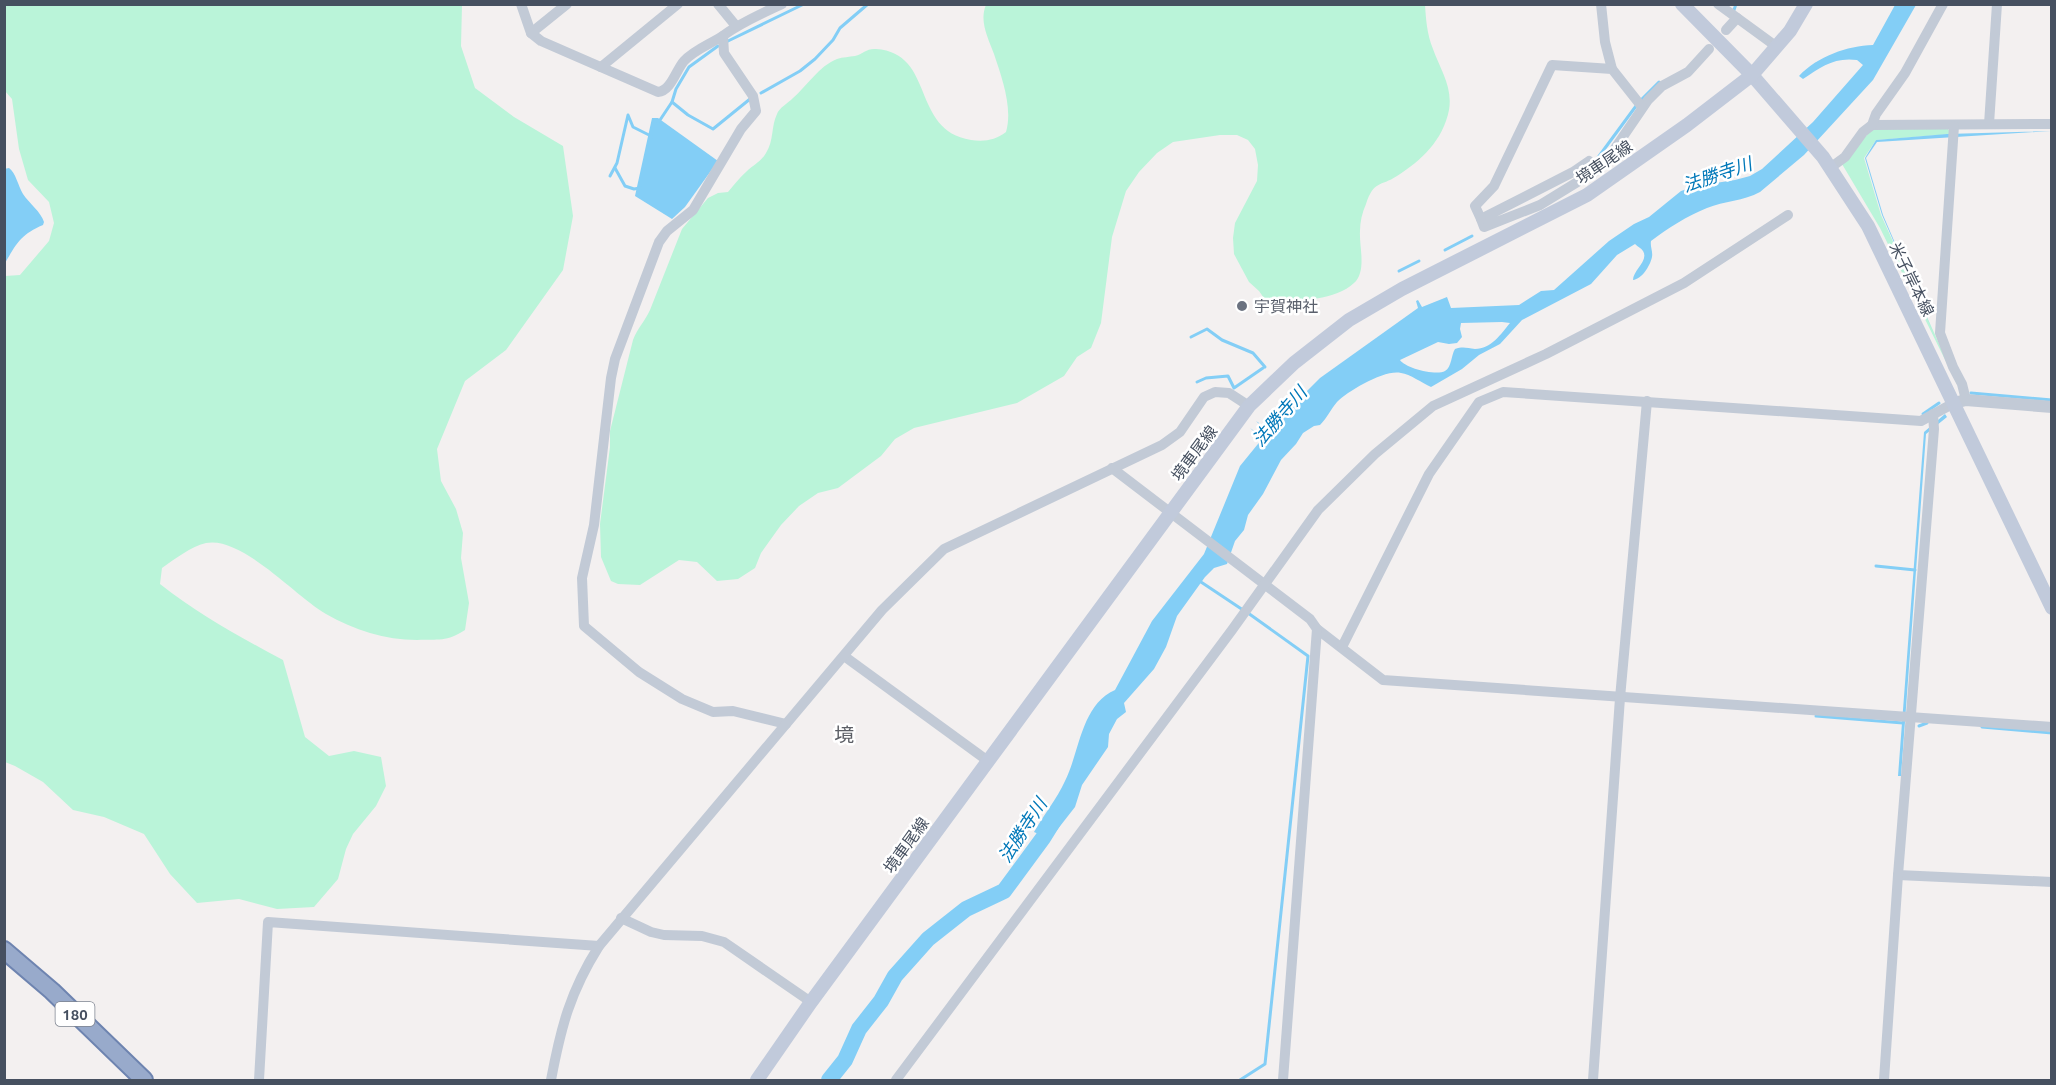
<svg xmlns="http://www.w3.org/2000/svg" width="2056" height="1085" viewBox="0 0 2056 1085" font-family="Ubuntu,'Noto Sans JP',sans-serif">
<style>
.green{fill:#baf4d9}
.water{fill:#83cef6;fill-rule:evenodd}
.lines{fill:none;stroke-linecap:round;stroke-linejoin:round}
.stream{stroke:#83cef6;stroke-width:3}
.river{stroke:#83cef6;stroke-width:16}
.trunk-casing{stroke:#6e84b0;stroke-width:20}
.minor{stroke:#c2cad6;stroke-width:10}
.tertiary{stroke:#c2cad6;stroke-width:12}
.secondary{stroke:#c1cadb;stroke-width:14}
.trunk{stroke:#98aacb;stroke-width:16}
.worship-dot{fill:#6b7280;stroke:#fff;stroke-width:2}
.labels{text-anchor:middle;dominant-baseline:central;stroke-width:5;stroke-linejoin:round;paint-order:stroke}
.shield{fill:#fff;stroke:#7e8490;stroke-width:1.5}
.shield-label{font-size:15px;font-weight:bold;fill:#465060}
.street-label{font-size:16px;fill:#465060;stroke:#fff}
.worship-label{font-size:16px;fill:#5b616d;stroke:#fff;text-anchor:start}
.water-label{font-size:18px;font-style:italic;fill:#0078b9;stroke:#fff}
.quarter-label{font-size:20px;fill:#5c5f66;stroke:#fff}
</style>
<rect width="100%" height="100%" fill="#f3f0f0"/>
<g class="green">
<path d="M5 4 462 5 461 46 475 88 514 117 563 146 573 216 563 270 506 350 465 381 437 449 441 481 456 509 463 533 461 558 469 603 465 630C447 642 438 639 417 640 385 640 354 630 326 614 295 596 242 536 206 543 190 547 175 559 162 568L160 584C198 614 240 637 283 660L305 737 329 756 354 751 381 757 386 786 376 806 353 834 346 849 338 879 314 907 277 909 239 899 197 903 170 874 144 834 104 817 73 810 43 782 15 766 5 762V276L20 275 49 241 54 223 49 202 28 180 19 149 12 99 5 91Z"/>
<path d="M986 5H1425C1426 20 1427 34 1433 49 1440 69 1453 87 1449 110 1443 140 1422 160 1397 176 1380 187 1374 180 1366 204 1362 213 1360 222 1360 231 1359 247 1367 271 1354 283 1334 302 1292 301 1266 301L1259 291 1249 282 1234 254 1233 238 1235 223 1257 181 1258 165 1255 149 1248 140 1237 135H1220L1173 142 1157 153 1139 172 1126 191 1112 237 1101 323 1091 348 1077 357 1064 376 1017 403 914 428 895 439 881 456 838 488 818 493 799 506 781 525 761 553 755 568 738 579 717 581 697 562 679 560 640 585 618 584 611 581 601 557 600 524 610 447V431L633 340C637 329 645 321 650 310L682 229 708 198 718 193 728 192C734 185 739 178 746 172 753 165 761 162 766 153 774 141 771 126 777 114 779 108 788 103 793 98 807 86 819 66 837 59 843 57 849 57 855 56 863 54 867 48 876 49 936 53 910 130 971 140 985 142 995 140 1006 132 1013 108 1002 78 994 54 988 38 979 21 986 5Z"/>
<path d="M1947 128 1952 134 1876 140 1864 158 1881 215 1959 388 1880 228 1842 164 1872 129Z"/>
</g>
<g class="water">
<path d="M1895 5H1916L1873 80 1804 155 1760 192C1744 201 1724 201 1707 208 1687 216 1668 228 1651 241 1650 247 1653 251 1652 257 1650 266 1642 279 1633 280 1633 270 1649 261 1643 251 1641 248 1638 247 1635 244L1617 255 1591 284 1522 320 1500 344 1479 355 1462 369 1431 387C1422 383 1410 374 1401 373 1385 369 1348 391 1337 402 1331 409 1327 418 1320 425L1314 426 1303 433 1296 444 1281 460 1263 494 1248 515 1244 530 1235 541 1227 564 1214 568 1205 577 1177 616 1166 647 1154 669 1124 703 1126 712 1117 719 1109 734 1108 747 1082 785 1075 807 1050 839 1034 832C1044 814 1057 799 1065 781 1080 751 1081 705 1115 690L1152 621 1204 554 1240 466 1262 439 1250 428 1263 437 1267 432 1256 421 1268 429 1275 415 1289 409 1320 378 1418 308 1416 301 1418 300 1422 307 1447 297 1451 308 1519 305 1541 291 1554 290 1609 241 1634 224 1649 217 1681 191 1696 186 1735 180 1750 176 1762 169 1813 122 1863 65 1857 60C1834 57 1821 67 1803 79L1799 76C1818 56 1847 46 1873 45ZM1502 322 1510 323C1501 334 1491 349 1475 349 1467 348 1463 346 1455 349 1451 355 1452 367 1445 371 1436 376 1405 368 1400 360L1438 342 1449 344 1457 343 1462 337 1460 329 1461 323Z"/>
<path d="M652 118H658L718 161 685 207 672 219 635 196Z"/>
<path d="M2051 131 1877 142 1866 158 1883 215 1935 336 1882 215 1865 158 1876 140 1947 134Z"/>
<path d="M9 168C16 173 18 186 23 194 29 203 41 212 44 222L43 225C20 235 17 243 5 263L4 169Z"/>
<path d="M1945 414 1947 417 1926 434 1901 776H1898L1924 432Z"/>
</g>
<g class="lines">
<g class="stream">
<path d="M1734 10 1736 4"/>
<path d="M728 41 804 4"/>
<path d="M761 93 800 71 815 59 833 40 840 28 868 4"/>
<path d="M1640 101 1659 82"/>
<path d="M672 102 688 115 713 129 750 99"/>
<path d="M658 123 672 102 676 89 689 67 718 46"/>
<path d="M1594 163 1636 106"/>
<path d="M615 168 625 186 634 189 640 188"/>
<path d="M610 176 617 163 628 115 633 127 653 137"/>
<path d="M1445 250 1472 236"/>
<path d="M1399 271 1419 261"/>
<path d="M1920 299 1927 315"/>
<path d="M1191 337 1207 329 1222 340 1253 353 1265 367"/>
<path d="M1197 382 1206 378 1228 376 1234 388 1263 368"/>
<path d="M1971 393 2052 400"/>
<path d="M1923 414 1939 403"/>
<path d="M1876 566 1915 570"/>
<path d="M1200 579 1201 582 1243 610"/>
<path d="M1816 716 1903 723"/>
<path d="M1919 726 1927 723"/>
<path d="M1982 727 2052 733"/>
<path d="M1240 1080 1265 1064 1308 656 1248 613"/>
</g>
<path class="river" d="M829 1080 845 1060 859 1029 881 1001 895 976 928 939 966 909 1004 891 1043 838 1056 817"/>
<defs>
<path id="trunk" d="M4 950 52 991 144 1080"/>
</defs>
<use href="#trunk" class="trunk-casing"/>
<g class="minor">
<path d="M521 4 531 33 541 41 658 92C671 91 676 70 684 61 695 49 711 44 724 35 742 22 761 14 782 4"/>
<path d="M718 4 736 26"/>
<path d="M1601 4 1605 42 1612 69"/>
<path d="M1718 4 1777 47"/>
<path d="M1726 30 1737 18"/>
<path d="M531 33 567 4"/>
<path d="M723 36 724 53 753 96 756 111 741 129 693 210 667 231 659 242 615 359 611 378 594 525 582 578 584 626 639 672 682 699 713 712 733 711 786 724"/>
<path d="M601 67 678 4"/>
<path d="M1989 124 1997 4"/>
<path d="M1872 125 2052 124"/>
<path d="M1954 126 1940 333 1953 367 1962 384 1966 400"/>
<path d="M1830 168 1845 157 1863 132 1872 125 1876 114 1905 73 1943 4"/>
<path d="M1597 170 1589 161 1573 172 1481 219 1484 227 1540 205 1597 170 1605 163 1648 100 1662 86 1688 72 1709 49"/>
<path d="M1481 219 1475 206 1494 186 1552 65 1612 69 1642 107"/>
<path d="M1112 468 1310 619 1317 629 1383 680 2052 727"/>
<path d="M1342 647 1429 474 1479 402 1503 392 1921 421 1954 403"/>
<path d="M844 656 988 761"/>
<path d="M1898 875 2052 882"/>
<path d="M621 918 651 932 664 935 702 936 724 942 811 1002"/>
<path d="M259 1080 268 922 599 946"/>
<path d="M551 1080C561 1027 570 992 599 946L882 610 944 549 1162 445 1180 432 1204 397 1215 392 1229 393 1249 406"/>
<path d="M896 1080 1232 630 1318 510 1375 454 1433 406 1546 354 1684 283 1788 215"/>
<path d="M1283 1080 1317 629"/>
<path d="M1593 1080 1620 698 1647 401"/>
<path d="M1884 1080 1898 875 1934 429 1933 414"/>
</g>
<path class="tertiary" d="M1954 403 1966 400 2052 407"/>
<g class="secondary">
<path d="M1682 4 1752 75 1823 157 1868 226 2052 608"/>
<path d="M757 1080 811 1002 1249 406 1294 363 1349 320 1402 289 1587 195 1687 125 1752 75 1790 31 1806 4"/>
</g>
<use href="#trunk" class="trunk"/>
</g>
<circle class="worship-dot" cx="1242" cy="306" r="6"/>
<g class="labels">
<rect class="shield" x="55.5" y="1002" width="39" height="24" rx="4.5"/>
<g class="shield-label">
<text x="75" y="1014">180</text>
</g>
<g class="street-label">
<text transform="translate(1604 162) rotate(-34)">境車尾線</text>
<text transform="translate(1912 279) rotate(64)">米子岸本線</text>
<text transform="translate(1194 453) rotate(-53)">境車尾線</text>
<text transform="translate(906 845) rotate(-54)">境車尾線</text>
</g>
<g class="worship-label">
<text x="1254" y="306">宇賀神社</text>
</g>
<g class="water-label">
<text transform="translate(1717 174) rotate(-19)">法勝寺川</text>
<text transform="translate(1279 416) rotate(-49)">法勝寺川</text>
<text transform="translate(1022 830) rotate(-57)">法勝寺川</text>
</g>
<g class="quarter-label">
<text x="844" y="734">境</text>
</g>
</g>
<rect width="2056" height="1085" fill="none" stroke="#465060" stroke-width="12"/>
</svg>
